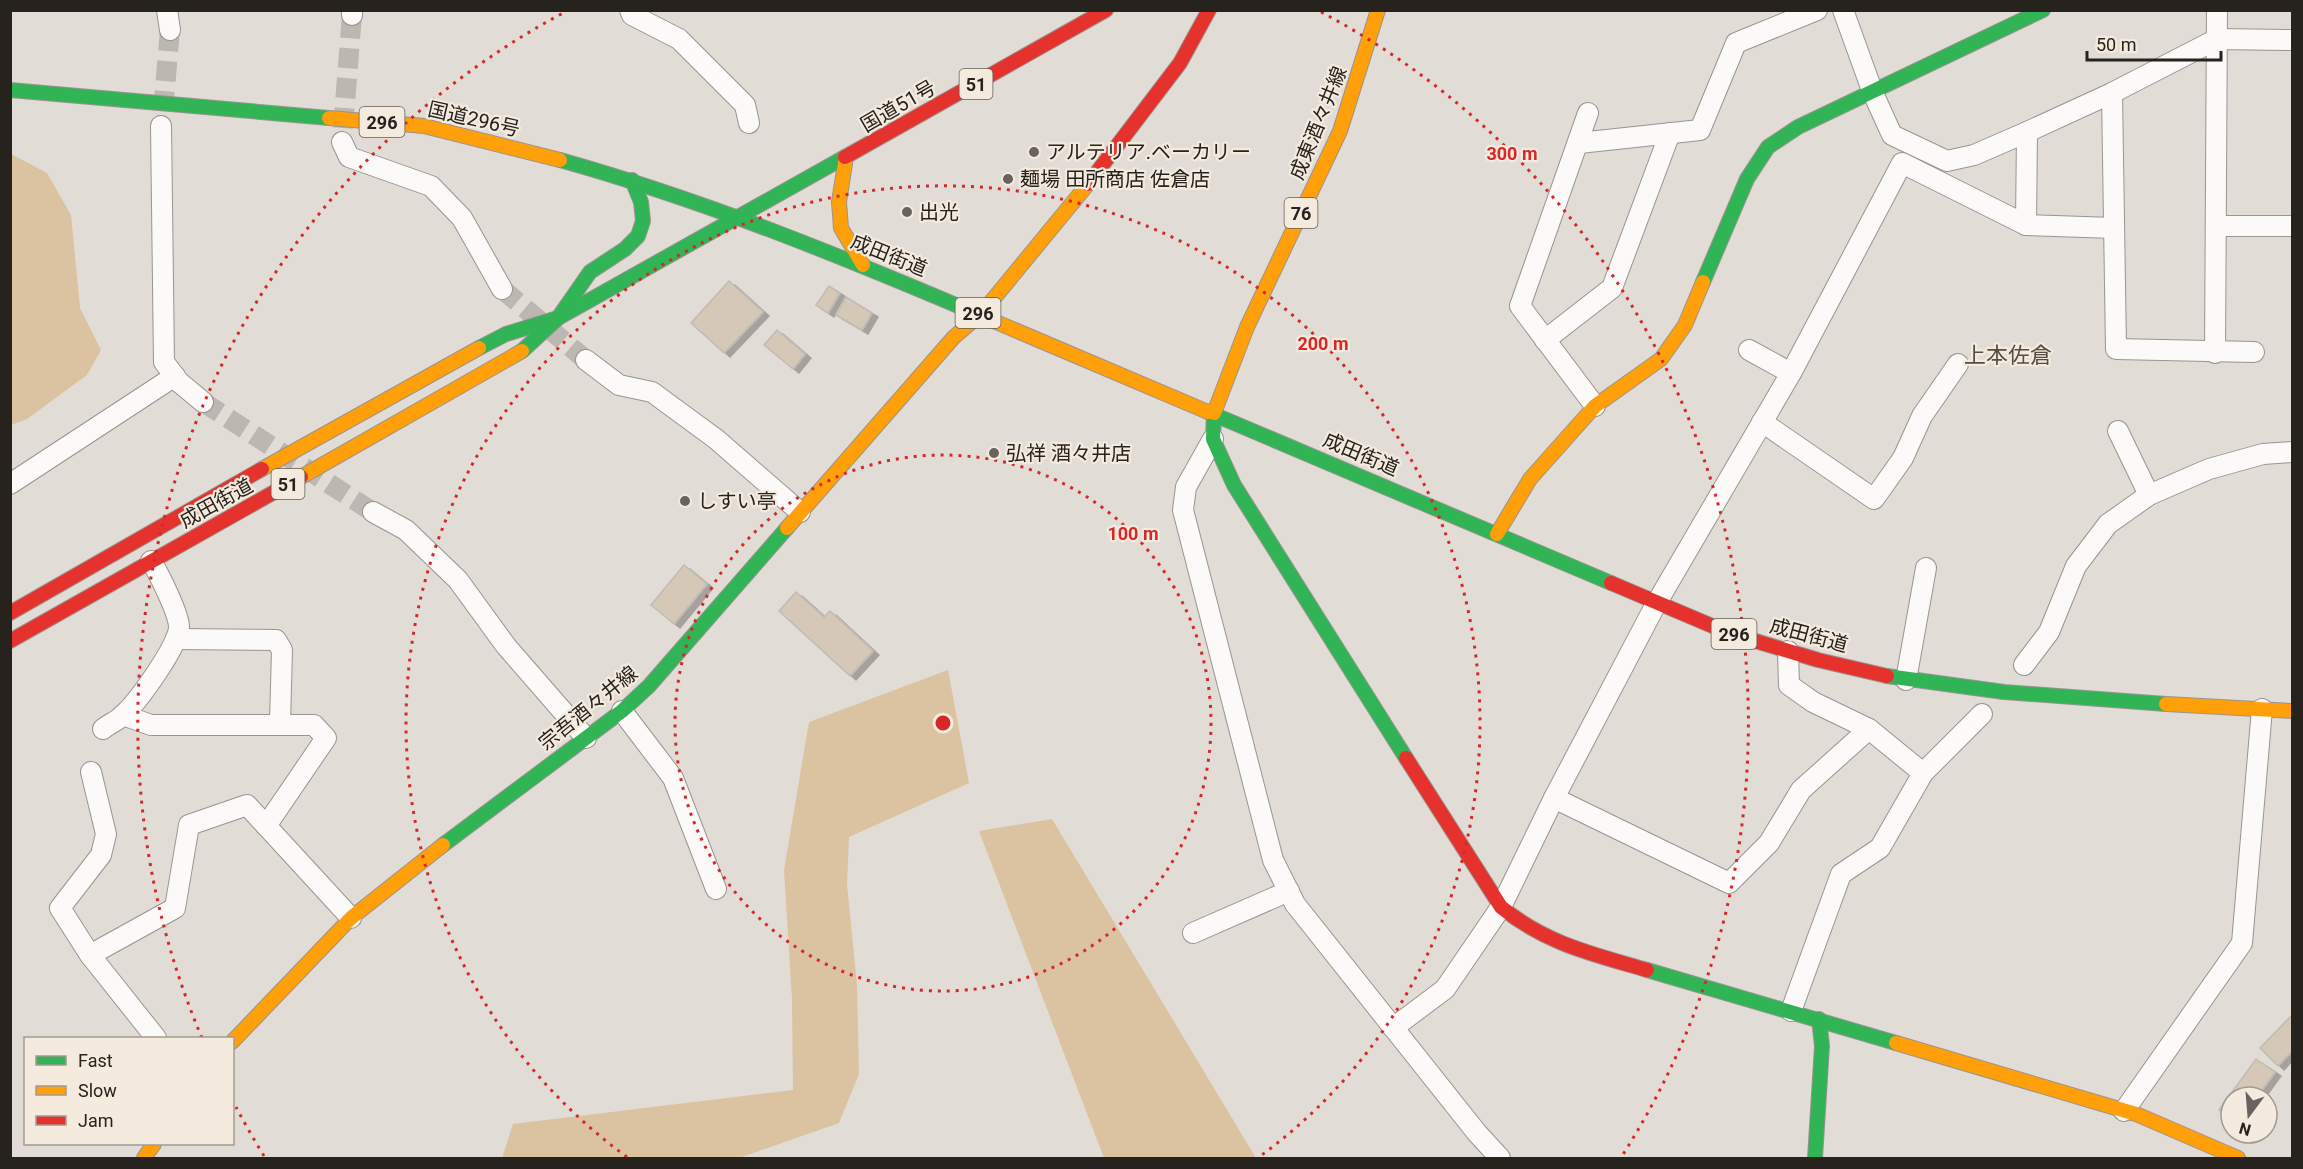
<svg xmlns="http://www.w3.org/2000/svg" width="2303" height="1169" viewBox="0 0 2303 1169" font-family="Roboto,'Noto Sans JP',sans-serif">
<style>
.green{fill:#dbc2a0}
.building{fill:#d5c8b6;stroke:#c0bbb6;stroke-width:1.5;filter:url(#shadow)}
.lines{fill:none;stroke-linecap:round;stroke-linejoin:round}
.street-tunnel{stroke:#bcb7b1;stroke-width:20;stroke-dasharray:20 10;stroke-linecap:butt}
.street-casing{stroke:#999490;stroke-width:22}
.fast-casing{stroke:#999490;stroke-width:16}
.slow-casing{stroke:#999490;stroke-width:16}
.jam-casing{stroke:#999490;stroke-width:16}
.street{stroke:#fbfaf9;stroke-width:20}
.fast{stroke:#30b455;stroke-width:14}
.slow{stroke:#ff9f0a;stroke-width:14}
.jam{stroke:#e5322d;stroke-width:14}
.ring{fill:none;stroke:#d62828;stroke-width:3;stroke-dasharray:3 6}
.poi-dot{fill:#68635e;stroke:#f4eade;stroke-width:2}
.labels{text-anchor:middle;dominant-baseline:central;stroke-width:4.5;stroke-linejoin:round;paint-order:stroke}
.shield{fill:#f4eade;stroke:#645e57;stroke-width:1.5}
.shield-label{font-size:18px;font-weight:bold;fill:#26221d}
.street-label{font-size:20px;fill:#26221d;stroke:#f4eade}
.poi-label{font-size:20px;fill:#26221d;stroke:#f4eade;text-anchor:start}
.quarter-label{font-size:22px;fill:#564e43;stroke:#f4eade}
.centre{fill:#d62828;stroke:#f4eade;stroke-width:3}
.ring-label{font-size:18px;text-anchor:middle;font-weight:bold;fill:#d62828;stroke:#f4eade;stroke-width:4.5;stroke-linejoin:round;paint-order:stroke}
</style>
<defs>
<filter id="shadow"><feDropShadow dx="6" dy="4" stdDeviation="0" flood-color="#0004"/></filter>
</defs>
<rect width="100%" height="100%" fill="#e2dcd6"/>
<g class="green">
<path d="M11 154 47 173 71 215 80 308 101 350 87 375 27 419 11 425Z"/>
<path d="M948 670 969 783 849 837 847 884 857 985 859 1074 839 1123 739 1158H502L513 1124 793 1090 792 999 784 870 809 722Z"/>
<path d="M1052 819 1256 1158H1104L979 831Z"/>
</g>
<g class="building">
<path d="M729 281 763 312 724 353 691 323Z"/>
<path d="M829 286 840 293 828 313 816 305Z"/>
<path d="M846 297 872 313 862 330 836 315Z"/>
<path d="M777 330 805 354 793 369 764 345Z"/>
<path d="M684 565 707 584 674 624 651 605Z"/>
<path d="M796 592 824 617 830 611 873 651 850 676 779 611Z"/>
<path d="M2292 1015V1051L2278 1066 2260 1048Z"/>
<path d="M2256 1059 2275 1072 2257 1097H2231V1119L2219 1110Z"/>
</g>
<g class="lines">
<g class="street-tunnel">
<path d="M163 111 170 30"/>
<path d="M343 128 352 15"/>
<path d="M502 289 586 360"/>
<path d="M203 402 373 512"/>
</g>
<defs>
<g id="street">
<path d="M167 10 170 30"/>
<path d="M630 10 632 15 679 39 745 105 749 123"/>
<path d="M1843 10 1873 93 1892 135 1947 161 1974 155 2027 132 2112 93 2217 39 2292 40"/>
<path d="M352 15V10"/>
<path d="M2112 93 2116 349 2254 352"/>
<path d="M1588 113 1520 306 1595 406"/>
<path d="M161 126 164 362 179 382 203 402"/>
<path d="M342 142 349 157 431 186 462 218 502 289"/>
<path d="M1579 143 1700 130 1736 43 1817 10"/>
<path d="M2026 225 2027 132"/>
<path d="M2216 226H2292"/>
<path d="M1545 340 1612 288 1670 133"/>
<path d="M1749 350 1791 373"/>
<path d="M2215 353 2217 10"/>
<path d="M586 360 619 385 652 392 716 439 800 512"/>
<path d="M1762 422 1874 499 1903 458 1922 416 1958 364"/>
<path d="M2118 431 2149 495"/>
<path d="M1213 439 1186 487 1183 510 1273 860 1295 904 1477 1133 1500 1158"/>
<path d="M10 484 175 376"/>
<path d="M373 512 406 530 458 580 506 646 586 738"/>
<path d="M176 639 276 640 282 650 280 723"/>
<path d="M1788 651 1789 685 1813 702 1869 729 1923 773"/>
<path d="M2024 665 2049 632 2076 566 2108 524 2149 495 2209 469 2263 454 2292 452"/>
<path d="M1906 680 1926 568"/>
<path d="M622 711 673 778 716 889"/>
<path d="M123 715 151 725H314L326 738 266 826"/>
<path d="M103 729C109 724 117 721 122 716 137 703 180 644 179 626 178 612 159 574 151 561"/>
<path d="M91 772 106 834 101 855 60 908 90 955 175 908 189 825 247 805 351 918"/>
<path d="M1554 798 1729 883 1769 843 1801 790 1869 729"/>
<path d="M1193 933 1289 891"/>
<path d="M90 955 156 1038"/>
<path d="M1791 1011 1841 874 1880 848 1923 773 1982 714"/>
<path d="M1393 1028 1445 989 1501 907 1554 798 1656 604 1791 373 1902 163 2026 225 2114 228"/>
<path d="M2124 1111 2242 943 2262 709"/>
</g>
<g id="fast">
<path d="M10 90 329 118"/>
<path d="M560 160C710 202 853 261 996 322"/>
<path d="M1703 282 1747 179 1768 147 1798 127 2043 10"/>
<path d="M479 348 506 334 558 318 845 157"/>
<path d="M522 351 558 318 590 272 625 249 638 236 643 221 641 202 632 180"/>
<path d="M1208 412 1611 583"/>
<path d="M1214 413 1213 439 1234 485 1406 758"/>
<path d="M1887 676 2004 692 2166 704"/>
<path d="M443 845 622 711 649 686 787 528"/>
<path d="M1647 970 1896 1043"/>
<path d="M1815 1158 1822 1046 1819 1019"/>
</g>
<g id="slow">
<path d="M329 118 424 126 560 160"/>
<path d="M846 157 839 202 841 228 863 265"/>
<path d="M996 322 1208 412"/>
<path d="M1214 413 1247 327 1340 131 1378 10"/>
<path d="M262 469 479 348"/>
<path d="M301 477 522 351"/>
<path d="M787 528 954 337 981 314 1088 184"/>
<path d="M1497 534 1530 479 1595 406 1661 359 1685 325 1703 282"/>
<path d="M2166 704 2292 711"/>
<path d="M232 1042 351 918 443 845"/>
<path d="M1896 1043 2136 1114 2238 1158"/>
<path d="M144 1158 154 1144"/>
</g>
<g id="jam">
<path d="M845 157 1106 10"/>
<path d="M1088 184 1180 63 1209 10"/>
<path d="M1611 583 1729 633 1818 660 1887 676"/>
<path d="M10 613 262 469"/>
<path d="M10 641 301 477"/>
<path d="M1406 758 1501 907C1546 944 1593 954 1647 970"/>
</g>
</defs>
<use href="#street" class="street-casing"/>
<use href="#fast" class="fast-casing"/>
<use href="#slow" class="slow-casing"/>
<use href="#jam" class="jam-casing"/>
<use href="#street" class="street"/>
<use href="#fast" class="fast"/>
<use href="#slow" class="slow"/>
<use href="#jam" class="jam"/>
</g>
<g class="ring">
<circle cx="943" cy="723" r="268"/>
<path d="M627 1157A537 537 0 1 1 1259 1157"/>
<path d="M264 1156A805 805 0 0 1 236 1107M202 1038A805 805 0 0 1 565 12M1321 12A805 805 0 0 1 1622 1156"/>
</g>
<g class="poi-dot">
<circle cx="1034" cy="152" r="6"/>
<circle cx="1008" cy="179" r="6"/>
<circle cx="907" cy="212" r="6"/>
<circle cx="994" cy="453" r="6"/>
<circle cx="685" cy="501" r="6"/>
</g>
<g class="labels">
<g class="shield">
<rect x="959.5" y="69" width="33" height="30" rx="4.5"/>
<rect x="359.5" y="107" width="45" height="30" rx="4.5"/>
<rect x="1284.5" y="198" width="33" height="30" rx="4.5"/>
<rect x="955.5" y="298" width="45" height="30" rx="4.5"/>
<rect x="271.5" y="469" width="33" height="30" rx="4.5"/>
<rect x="1711.5" y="619" width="45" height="30" rx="4.5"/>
</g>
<g class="shield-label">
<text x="976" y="84">51</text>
<text x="382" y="122">296</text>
<text x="1301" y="213">76</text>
<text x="978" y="313">296</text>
<text x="288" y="484">51</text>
<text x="1734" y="634">296</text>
</g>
<g class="street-label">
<text transform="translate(898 106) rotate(-30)">国道51号</text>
<text transform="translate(474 119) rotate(13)">国道296号</text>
<text transform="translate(1318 123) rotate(-68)">成東酒々井線</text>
<text transform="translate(889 255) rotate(22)">成田街道</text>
<text transform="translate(1361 454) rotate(23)">成田街道</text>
<text transform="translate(216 503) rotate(-29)">成田街道</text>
<text transform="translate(1809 635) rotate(15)">成田街道</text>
<text transform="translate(588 708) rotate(-39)">宗吾酒々井線</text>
</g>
<g class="poi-label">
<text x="1046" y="152">アルテリア.ベーカリー</text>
<text x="1020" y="179">麺場 田所商店 佐倉店</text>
<text x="919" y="212">出光</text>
<text x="1006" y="453">弘祥 酒々井店</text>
<text x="697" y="501">しすい亭</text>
</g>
<g class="quarter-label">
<text x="2008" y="355">上本佐倉</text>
</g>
</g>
<circle cx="943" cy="723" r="9" class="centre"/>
<g class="ring-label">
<text x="1512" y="160">300 m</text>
<text x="1323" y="350">200 m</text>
<text x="1133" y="540">100 m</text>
</g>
<rect width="2303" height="1169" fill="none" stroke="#26221d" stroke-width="24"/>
<rect x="24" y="1037" width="210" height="108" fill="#f4eade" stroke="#a29a91" stroke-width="1.5"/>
<rect x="36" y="1056" width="30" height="9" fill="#30b455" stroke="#a29a91" stroke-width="1.5"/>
<text x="78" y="1067" font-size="18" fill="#26221d">Fast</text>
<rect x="36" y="1086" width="30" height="9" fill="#ff9f0a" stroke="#a29a91" stroke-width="1.5"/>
<text x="78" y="1097" font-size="18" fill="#26221d">Slow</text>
<rect x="36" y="1116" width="30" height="9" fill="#e5322d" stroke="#a29a91" stroke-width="1.5"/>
<text x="78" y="1127" font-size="18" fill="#26221d">Jam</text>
<g transform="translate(2249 1115) rotate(196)"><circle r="28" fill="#f4eade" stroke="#a29a91" stroke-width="1.5"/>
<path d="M0-4.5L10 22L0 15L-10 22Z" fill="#68635e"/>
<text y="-9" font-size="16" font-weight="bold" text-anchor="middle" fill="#26221d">N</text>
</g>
<path d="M2087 51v9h134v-9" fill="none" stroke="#26221d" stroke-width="3"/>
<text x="2096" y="51" font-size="18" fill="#26221d" stroke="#f4eade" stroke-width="4.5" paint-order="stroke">50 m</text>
</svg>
